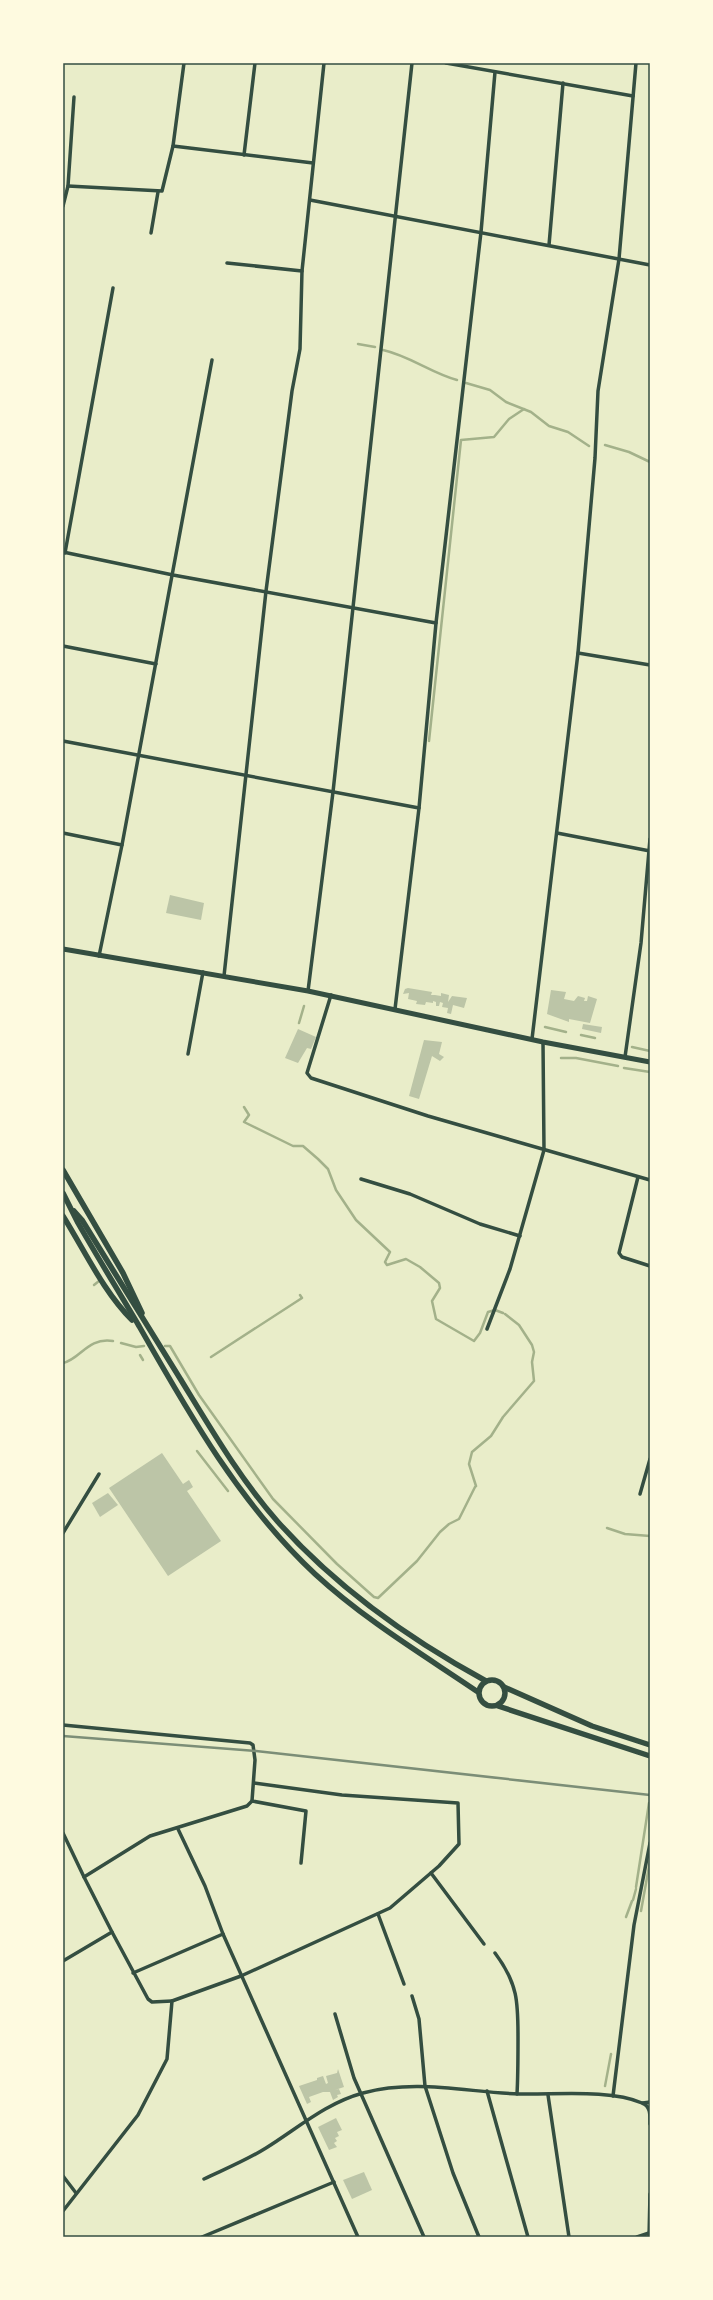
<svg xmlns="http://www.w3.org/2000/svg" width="713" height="2300" viewBox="0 0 713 2300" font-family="'Varela Round',sans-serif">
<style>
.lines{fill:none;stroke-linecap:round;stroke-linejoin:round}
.stream{stroke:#a3b18a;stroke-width:2.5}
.building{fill:#bcc5a7}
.minor{stroke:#344e41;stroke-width:3.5}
.secondary{stroke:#344e41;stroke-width:5}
.trunk{stroke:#344e41;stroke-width:5.5}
.rail{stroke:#7c8e77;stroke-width:2.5}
.neatline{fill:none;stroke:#344e41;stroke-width:1.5}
</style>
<rect width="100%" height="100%" fill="#e9edc9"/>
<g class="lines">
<g class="stream">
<path d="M358 344 375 347"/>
<path d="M383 350C410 356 431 373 457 380"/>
<path d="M466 383 490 390 506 402 531 412 549 426 568 432 589 446"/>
<path d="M605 445 629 452 650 462"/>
<path d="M429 741 461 440 494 437 509 419 524 409"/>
<path d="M299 1023 304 1006"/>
<path d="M545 1027 566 1032"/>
<path d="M581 1035 595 1038"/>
<path d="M632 1047 650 1051"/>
<path d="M561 1058H576L618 1066"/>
<path d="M624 1068 650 1072"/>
<path d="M244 1107 249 1115 244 1122 293 1146H303L318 1159 328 1169 336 1190 356 1220 390 1252 385 1262 387 1265 406 1259 420 1267 439 1283 440 1288 432 1301 436 1319 474 1341 480 1333 488 1312 495 1310 503 1313"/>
<path d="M94 1285 99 1281"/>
<path d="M121 1343 136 1347 144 1346"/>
<path d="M165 1346H170L199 1395 273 1499 337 1564 374 1597 378 1598 417 1561 440 1532 449 1524 459 1519 475 1487"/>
<path d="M140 1355 143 1360"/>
<path d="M211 1357 302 1298 300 1295"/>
<path d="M63 1363C81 1359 87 1337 113 1341"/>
<path d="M197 1451 228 1491"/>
<path d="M476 1486 469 1464 472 1452 491 1436 503 1417 534 1381 532 1362 534 1352 532 1345 519 1325 505 1314"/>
<path d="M607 1528 625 1534 650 1536"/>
<path d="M636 1887 649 1803"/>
<path d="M633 1900 636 1889"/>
<path d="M641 1911 650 1861"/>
<path d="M626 1917 632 1901"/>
<path d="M605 2086 611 2054"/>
</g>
</g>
<g class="building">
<path d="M170 895 204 903 201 920 166 913Z"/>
<path d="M408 988 432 992 431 995H435L441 996V993L449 995 448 1002 452 996 467 998 464 1008 453 1005 451 1014 447 1013 448 1008 442 1007 443 1003 440 1002 439 1006H436V1002L433 1001V1003L426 1002 425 1005 416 1004 417 1001 408 999 409 993 403 994 405 989Z"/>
<path d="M551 990 566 992 564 999 574 1001 578 996 585 998 584 1001H587L588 996 597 999 590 1023 569 1019V1022L547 1014Z"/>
<path d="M583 1024 602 1027 601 1033 582 1029Z"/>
<path d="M298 1029 316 1037 311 1049 307 1048 298 1063 285 1058Z"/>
<path d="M424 1040 442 1042 439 1054 444 1057 440 1061 432 1056 419 1099 409 1096Z"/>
<path d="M162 1453 183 1484 189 1480 193 1487 187 1491 221 1541 168 1576 109 1488Z"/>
<path d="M108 1493 118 1505 100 1517 92 1503Z"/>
<path d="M338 2069 344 2087 335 2090 339 2089 341 2094 337 2095 338 2097 333 2100 330 2092H323L309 2097 311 2102 307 2104 299 2086 317 2080V2078L323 2076 326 2084 328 2083 326 2076 337 2073Z"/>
<path d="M336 2118 342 2130 337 2132 339 2136 335 2138 337 2141 334 2143 337 2147 329 2150 318 2127Z"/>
<path d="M364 2172 372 2190 352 2199 343 2180Z"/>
</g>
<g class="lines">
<g class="minor">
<path d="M446 63 633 96"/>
<path d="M173 146 313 163"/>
<path d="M244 155 255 63"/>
<path d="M68 186 162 191 173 146 184 63"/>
<path d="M310 200 650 265"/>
<path d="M63 206 68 186 74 97"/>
<path d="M151 233 158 192"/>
<path d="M549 245 563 83"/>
<path d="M227 263 302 271 324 63"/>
<path d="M63 552 173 575 436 623"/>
<path d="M65 553 113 288"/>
<path d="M63 646 156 664"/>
<path d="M578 653 650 665"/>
<path d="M63 741 419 808"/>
<path d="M63 833 122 845"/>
<path d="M557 833 650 851"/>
<path d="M99 956 122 845 212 360"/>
<path d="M224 976 266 591 292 391 300 349 302 271"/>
<path d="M308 991 333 792 412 63"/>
<path d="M331 995 307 1073 311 1078 428 1116 650 1180"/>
<path d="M395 1009 419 808 436 623 481 232 495 72"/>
<path d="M532 1039 578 653 595 458 598 391 619 259 636 63"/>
<path d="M188 1054 203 972"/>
<path d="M625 1057 641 943 650 839"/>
<path d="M638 1177 619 1253 622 1257 650 1266"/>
<path d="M361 1179 410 1194 480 1224 520 1236"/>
<path d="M487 1329 510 1269 544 1150 543 1042"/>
<path d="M640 1494 650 1459"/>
<path d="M63 1533 99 1474"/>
<path d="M63 1725 250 1743 253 1745 255 1760 252 1801 247 1806 150 1836 84 1877 63 1833"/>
<path d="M252 1801 306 1811 301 1863"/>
<path d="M178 1829 205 1886 223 1934 358 2237"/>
<path d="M431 1873 484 1944"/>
<path d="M378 1914 404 1984"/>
<path d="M112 1932 148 1999 152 2002 172 2001"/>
<path d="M495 1953C519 1985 518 2004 518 2041 518 2059 518 2076 517 2094"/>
<path d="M63 1961 112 1932 84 1877"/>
<path d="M133 1973 223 1934"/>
<path d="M412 1996 419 2019 425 2086 453 2173 479 2237"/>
<path d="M335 2014 354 2078 424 2237"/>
<path d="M487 2091 528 2237"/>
<path d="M548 2095 569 2237"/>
<path d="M613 2096 634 1925 650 1843"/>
<path d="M643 2103 650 2102"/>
<path d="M63 2176 76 2193"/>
<path d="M204 2179C225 2169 247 2160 266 2148 298 2128 326 2103 363 2093 416 2079 466 2092 519 2094 555 2095 610 2089 642 2103 651 2106 650 2116 650 2124"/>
<path d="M63 2211 138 2115 167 2059 172 2001 241 1976 390 1908 439 1866 459 1844 458 1803 342 1795 254 1783"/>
<path d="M202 2237 334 2182"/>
<path d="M637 2237 649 2233"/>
<path d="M649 2237 650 2194"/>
</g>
<path class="secondary" d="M63 949 308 991 543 1042 650 1062"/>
<g class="trunk">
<path d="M63 1170 123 1273 142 1313"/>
<path d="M63 1193 78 1223C98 1258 119 1292 139 1326 189 1414 240 1504 315 1574 365 1620 422 1654 478 1692"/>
<path d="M74 1211 82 1220C115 1274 148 1327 181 1380 211 1429 240 1479 278 1522 337 1588 409 1639 486 1681"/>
<path d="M63 1216C85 1251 103 1291 132 1320"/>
<circle cx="492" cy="1693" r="13"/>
<path d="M504 1687 592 1726 650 1745"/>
<path d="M498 1706 650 1756"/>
</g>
<path class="rail" d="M63 1736 256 1751 650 1795"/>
</g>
<rect width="713" height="2300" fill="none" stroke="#fefae0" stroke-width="128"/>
<rect x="64" y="64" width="585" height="2172" class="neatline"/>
</svg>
